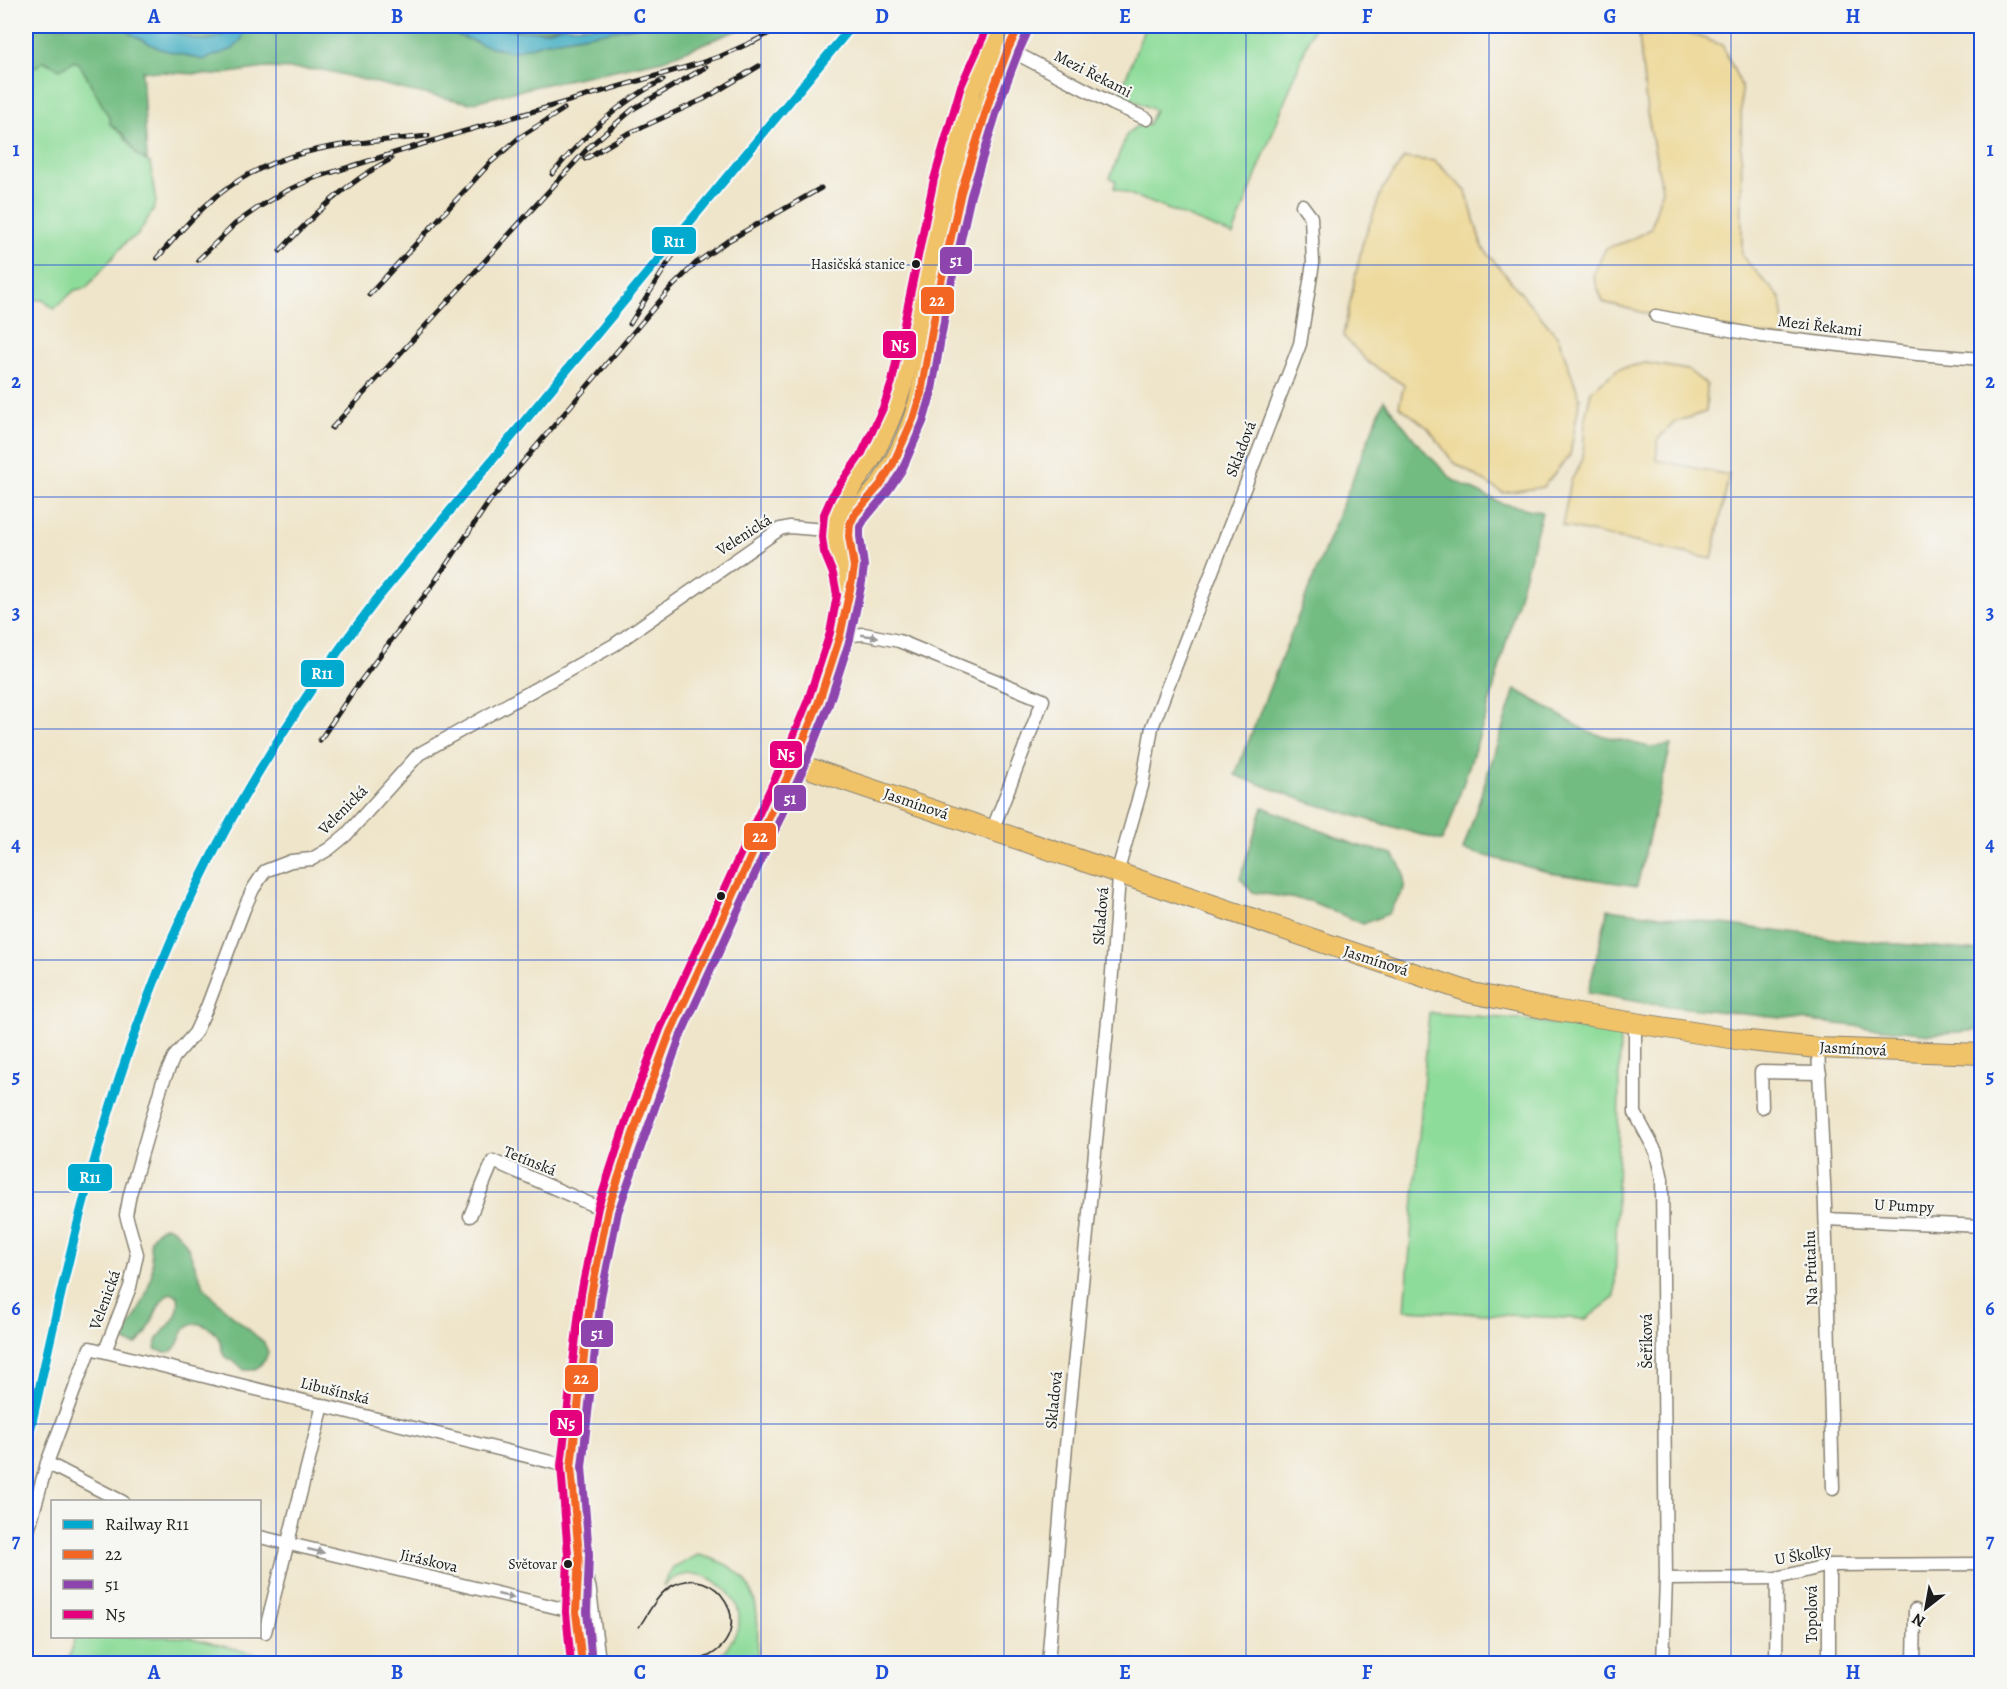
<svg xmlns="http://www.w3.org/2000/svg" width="2007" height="1689" viewBox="0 0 2007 1689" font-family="Alegreya,serif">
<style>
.green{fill:#8edc9a;stroke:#557c5b;stroke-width:1.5}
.forest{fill:#72bc82;stroke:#476c4f;stroke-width:1.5}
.sand{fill:#eeda9e;stroke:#857b5d;stroke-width:1.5}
.water{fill:#43aec2;stroke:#30656f;stroke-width:1.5}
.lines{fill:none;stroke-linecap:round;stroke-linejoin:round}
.minor-casing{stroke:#868073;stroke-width:15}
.tertiary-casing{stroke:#868073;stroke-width:18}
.primary-casing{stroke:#868073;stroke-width:22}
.minor{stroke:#fff;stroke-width:12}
.tertiary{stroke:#fff;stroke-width:15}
.primary{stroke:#f1c369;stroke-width:20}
.tram{stroke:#1c1c1c;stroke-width:1.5}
.rail-casing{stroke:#1c1c1c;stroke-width:5}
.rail{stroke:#f6f6f2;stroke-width:3;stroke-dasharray:9;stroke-linecap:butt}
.bus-1-casing{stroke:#f6f6f2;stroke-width:12}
.bus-2-casing{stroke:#f6f6f2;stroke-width:12}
.bus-3-casing{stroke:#f6f6f2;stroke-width:12}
.bus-1{stroke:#f26522;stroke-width:8}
.bus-2{stroke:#8e44ad;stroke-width:8}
.bus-3{stroke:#e5007d;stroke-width:8}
.rail-1-casing{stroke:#f6f6f2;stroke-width:14}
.rail-1{stroke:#00a9ce;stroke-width:9}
.oneway{fill:#999}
.grid{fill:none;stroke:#1d4ed8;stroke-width:1.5;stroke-opacity:0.55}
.bus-dot{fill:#1c1c1c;stroke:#f6f6f2;stroke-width:2}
.labels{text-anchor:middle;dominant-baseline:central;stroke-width:4.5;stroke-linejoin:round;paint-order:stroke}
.bus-label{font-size:14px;fill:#1c1c1c;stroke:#f6f6f2;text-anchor:end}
.street-label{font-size:16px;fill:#1c1c1c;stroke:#f6f6f2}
.line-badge{stroke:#f6f6f2;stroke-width:2}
.badge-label{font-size:16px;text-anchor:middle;font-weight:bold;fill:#fff}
.neatline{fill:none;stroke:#1d4ed8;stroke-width:2}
.grid-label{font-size:20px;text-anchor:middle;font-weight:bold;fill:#1d4ed8}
</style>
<rect width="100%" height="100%" fill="#f6f6f2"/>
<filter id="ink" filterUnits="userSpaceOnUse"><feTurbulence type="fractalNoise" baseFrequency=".0167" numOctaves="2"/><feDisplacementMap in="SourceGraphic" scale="12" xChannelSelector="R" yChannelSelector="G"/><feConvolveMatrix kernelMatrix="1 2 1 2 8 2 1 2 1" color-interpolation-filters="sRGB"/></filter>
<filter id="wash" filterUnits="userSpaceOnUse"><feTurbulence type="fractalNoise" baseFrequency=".008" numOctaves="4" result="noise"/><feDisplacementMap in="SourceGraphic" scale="24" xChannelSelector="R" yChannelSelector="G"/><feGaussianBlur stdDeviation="1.35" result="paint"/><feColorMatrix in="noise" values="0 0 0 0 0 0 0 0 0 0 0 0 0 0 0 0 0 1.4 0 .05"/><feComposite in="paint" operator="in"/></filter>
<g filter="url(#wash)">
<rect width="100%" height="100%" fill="#efe5ca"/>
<g class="green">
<path d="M1145 26H1314L1233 235 1114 188 1116 181 1110 178 1126 136 1135 127 1148 125 1155 110 1120 94Z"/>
<path d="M44 61 57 68 65 66 74 61 79 63 110 119V124L123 135 138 156 150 163 156 202 152 212 137 236 127 241 86 288 75 290 54 309 43 300 26 299V64L32 66Z"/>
<path d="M1429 1013 1518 1019 1620 1034 1615 1297 1586 1319 1405 1310Z"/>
<path d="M698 1555C762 1568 759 1609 757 1663H700C703 1662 709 1662 713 1660 721 1656 728 1648 732 1640 735 1635 738 1629 739 1623 742 1599 715 1574 692 1574 681 1574 671 1579 663 1586L673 1567Z"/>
<path d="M75 1636 187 1637 291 1663H68Z"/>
</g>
<g class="forest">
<path d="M26 26H122L131 34 203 60 245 28 244 26H440L445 30 483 45 511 52 547 42 639 26H748L663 60 537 86 470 103 406 90 323 70 265 68 215 75 142 71 147 160 138 156 124 135 110 124V119L79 63 74 61 60 69 44 61 36 67 26 64Z"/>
<path d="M151 26C167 26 181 31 197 33L202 29 201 26H224V35C200 47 175 33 151 26Z"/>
<path d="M488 26H564C537 33 514 31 488 26Z"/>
<path d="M1384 400 1418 444 1453 480 1501 503 1542 512 1486 716 1450 823 1442 841 1308 802 1235 775Z"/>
<path d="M1515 689 1588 732 1649 747 1671 745 1637 886 1556 874 1463 850Z"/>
<path d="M1263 807 1356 845 1393 854 1404 872V889L1388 914 1363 924 1310 901 1252 892 1240 878Z"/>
<path d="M1608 909 1837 939 1981 951V1030L1930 1034 1651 1004 1588 993Z"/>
<path d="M166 1226C193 1235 192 1273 208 1292 224 1310 246 1326 264 1343L268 1352 265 1360 255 1370H244C241 1367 237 1363 233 1360 228 1357 230 1361 225 1357 221 1352 222 1344 219 1339 216 1331 201 1321 192 1324 174 1329 185 1362 155 1349 157 1327 183 1325 178 1296L170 1293C152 1305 154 1333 135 1345L125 1342C125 1331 133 1322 138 1312 144 1300 150 1284 152 1271 154 1253 140 1237 166 1226Z"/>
</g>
<g class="sand">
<path d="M1680 30 1722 45 1741 85 1742 256 1781 299 1786 339 1656 316 1603 302 1593 275 1606 248 1628 241 1651 229 1662 189 1647 113 1639 36Z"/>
<path d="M1404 158 1435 161 1466 191 1482 247 1558 337 1580 398 1570 455 1543 487 1503 493 1453 462 1428 428 1399 406 1404 385 1369 363 1343 336 1362 245 1382 190Z"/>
<path d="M1646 363 1688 370 1707 385 1706 412 1675 422 1658 439 1656 460 1729 475 1712 559 1562 526 1571 481 1583 459 1585 418 1591 391 1618 369Z"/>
</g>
<g class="water">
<path d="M122 26C131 25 141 24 151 26 178 29 196 49 223 35L224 26H244L242 39 233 49 203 60 160 49 131 34Z"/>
<path d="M440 26H488L515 31H546L564 26H639L547 42 511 52 483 45 445 30Z"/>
</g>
</g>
<g filter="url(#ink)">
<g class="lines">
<defs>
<g id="minor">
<path d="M1004 47 1113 104 1147 119"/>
<path d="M1656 316 1761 336 1917 354 1982 359"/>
<path d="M840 636 864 634 899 641 1043 700 992 831"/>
<path d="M1635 1023V1113L1656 1152 1662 1179 1666 1579 1663 1664"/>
<path d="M1818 1048 1825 1206 1833 1488"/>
<path d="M1762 1107 1761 1072 1820 1073"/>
<path d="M470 1216 493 1161 590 1204 608 1209"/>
<path d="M1826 1219 1982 1226"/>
<path d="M105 1351 130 1287 137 1254 126 1215 130 1194 162 1084 174 1057 195 1033 207 1007 244 909 253 889 265 871 291 861 312 859 329 849 346 835 419 754 614 645 780 529 789 527 838 531"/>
<path d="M47 1463 123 1502"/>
<path d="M260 1537 576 1612 581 1608"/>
<path d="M26 1538 47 1463 90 1348 571 1467"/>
<path d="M1666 1579 1777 1578 1829 1565 1982 1564"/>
<path d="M265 1632 323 1405"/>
<path d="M1048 1664 1066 1446 1110 1000 1120 863 1142 786 1152 727 1300 344 1313 263 1311 217 1302 205"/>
<path d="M1776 1664 1777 1578"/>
<path d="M1829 1664V1565"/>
<path d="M1914 1664 1915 1610"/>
</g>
<g id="tertiary">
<path d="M582 1567 588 1588 598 1664"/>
<path d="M582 1664 576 1612 579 1555 571 1467 574 1436 600 1242 636 1125 670 1033 794 763"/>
</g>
<g id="primary">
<path d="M1019 26C979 109 958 200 939 290 932 324 928 359 921 393 913 425 899 457 881 484 873 496 854 510 850 523 845 541 856 561 852 582 848 599 845 617 840 635 829 679 811 721 794 763L1472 993 1553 1010 1749 1041 1818 1048 1982 1054"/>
<path d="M847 590C843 572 833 554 832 536 831 504 856 484 871 458 884 435 894 410 902 385L944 182 971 89 999 26"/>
</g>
</defs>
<use href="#minor" class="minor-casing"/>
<use href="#tertiary" class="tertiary-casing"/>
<use href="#primary" class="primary-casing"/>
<use href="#minor" class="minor"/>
<use href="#tertiary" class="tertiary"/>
<use href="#primary" class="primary"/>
<path class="tram" d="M639 1627C648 1614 656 1596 670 1587 716 1559 759 1629 709 1656 696 1663 679 1662 664 1664"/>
<defs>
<g id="rail">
<path d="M753 42 782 26"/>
<path d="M585 159 627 134 704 99 759 66"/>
<path d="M552 174C584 136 618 102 663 80"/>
<path d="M280 251C313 215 347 182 391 159"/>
<path d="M157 258C176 237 194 214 217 196 281 144 351 144 428 136"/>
<path d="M198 260 235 224 259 207 286 191 314 178 455 134 697 64 721 56 761 38"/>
<path d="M369 295 490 163 520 137 564 109"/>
<path d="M630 324 671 258 693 229"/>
<path d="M332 428 590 146 633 109 706 67"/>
<path d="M320 740 354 690 434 583 489 502 670 289 696 263 726 242 821 188"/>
</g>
</defs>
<use href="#rail" class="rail-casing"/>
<use href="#rail" class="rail"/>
<defs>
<path id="bus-1" d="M582 1664 576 1612 579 1555 571 1467 591 1295 608 1209 636 1125 670 1033 794 763 818 704 840 636 852 580 854 567 849 536 850 524 855 514 880 485 893 464 913 419 921 393 939 291 961 192 991 95 1008 49 1019 26"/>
<path id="bus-2" d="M592 1663 587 1612 589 1554 582 1467 601 1297 618 1212 680 1037 804 767 828 707 850 639 862 582 864 566 860 536V527L864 520 888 491 902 470 923 422 931 395 949 293 971 195 1001 98 1018 53 1028 31"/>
<path id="bus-3" d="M571 1664 566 1612 568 1555 561 1466 581 1294 598 1207 626 1121 660 1029 784 759 808 700 830 633 837 595 833 574 824 552 822 537 824 514 832 496 862 453 883 408 892 382 934 179 961 86 988 26"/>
</defs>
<use href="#bus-1" class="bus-1-casing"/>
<use href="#bus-2" class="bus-2-casing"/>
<use href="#bus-3" class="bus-3-casing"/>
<use href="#bus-1" class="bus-1"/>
<use href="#bus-2" class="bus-2"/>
<use href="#bus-3" class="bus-3"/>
<defs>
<path id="rail-1" d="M26 1449C59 1299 91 1147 146 1003 201 857 282 722 377 599L852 26"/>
</defs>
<use href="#rail-1" class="rail-1-casing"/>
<use href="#rail-1" class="rail-1"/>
</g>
<defs><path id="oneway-solid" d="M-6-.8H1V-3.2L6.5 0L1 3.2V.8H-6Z" transform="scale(1.5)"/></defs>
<g class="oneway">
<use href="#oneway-solid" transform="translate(870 636) rotate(8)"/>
<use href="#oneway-solid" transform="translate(316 1551) rotate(13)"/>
<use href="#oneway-solid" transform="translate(506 1596) rotate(13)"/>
</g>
</g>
<path class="grid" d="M276 26V1664M518 26V1664M761 26V1664M1004 26V1664M1246 26V1664M1489 26V1664M1731 26V1664M26 265H1982M26 497H1982M26 729H1982M26 960H1982M26 1192H1982M26 1424H1982"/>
<g class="bus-dot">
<circle cx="916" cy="264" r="5"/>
<circle cx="721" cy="896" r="5"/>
<circle cx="568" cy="1564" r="5"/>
</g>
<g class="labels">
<g class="bus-label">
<text x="905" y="264">Hasičská stanice</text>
<text x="557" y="1564">Světovar</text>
</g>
<g class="street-label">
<text transform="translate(1093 74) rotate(27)">Mezi Řekami</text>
<text transform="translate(1820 326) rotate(7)">Mezi Řekami</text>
<text transform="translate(1241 449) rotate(-69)">Skladová</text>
<text transform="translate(744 535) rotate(-33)">Velenická</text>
<text transform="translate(916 804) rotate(19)">Jasmínová</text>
<text transform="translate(343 810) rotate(-45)">Velenická</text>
<text transform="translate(1101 916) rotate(-85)">Skladová</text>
<text transform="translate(1376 961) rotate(18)">Jasmínová</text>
<text transform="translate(1853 1049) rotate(3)">Jasmínová</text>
<text transform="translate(530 1161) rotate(22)">Tetínská</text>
<text transform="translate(1904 1206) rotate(3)">U Pumpy</text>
<text transform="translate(1811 1268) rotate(-92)">Na Průtahu</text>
<text transform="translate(105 1300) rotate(-70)">Velenická</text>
<text transform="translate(1647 1341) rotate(-90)">Šeříková</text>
<text transform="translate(335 1391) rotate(14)">Libušínská</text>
<text transform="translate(1054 1400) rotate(-84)">Skladová</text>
<text transform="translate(1803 1555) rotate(-10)">U Školky</text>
<text transform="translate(429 1561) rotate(13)">Jiráskova</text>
<text transform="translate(1812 1614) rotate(-90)">Topolová</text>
</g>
</g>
<g class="line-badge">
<rect x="651" y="226" width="46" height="29" rx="6" fill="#00a9ce"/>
<rect x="939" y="246" width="34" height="29" rx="6" fill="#8e44ad"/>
<rect x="920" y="286" width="35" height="29" rx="6" fill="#f26522"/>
<rect x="882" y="330" width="35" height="29" rx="6" fill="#e5007d"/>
<rect x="300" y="659" width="45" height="29" rx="6" fill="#00a9ce"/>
<rect x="769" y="740" width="34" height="29" rx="6" fill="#e5007d"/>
<rect x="773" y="784" width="34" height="28" rx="6" fill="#8e44ad"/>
<rect x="743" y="822" width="34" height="29" rx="6" fill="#f26522"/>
<rect x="67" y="1163" width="46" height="29" rx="6" fill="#00a9ce"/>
<rect x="580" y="1319" width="34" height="29" rx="6" fill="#8e44ad"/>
<rect x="564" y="1364" width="35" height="29" rx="6" fill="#f26522"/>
<rect x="549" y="1409" width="34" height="28" rx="6" fill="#e5007d"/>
</g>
<g class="badge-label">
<text x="674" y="247">R11</text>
<text x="956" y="266">51</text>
<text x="937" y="306">22</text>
<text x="900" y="351">N5</text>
<text x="322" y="679">R11</text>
<text x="786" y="760">N5</text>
<text x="790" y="804">51</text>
<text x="760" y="842">22</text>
<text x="90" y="1183">R11</text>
<text x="597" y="1339">51</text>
<text x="581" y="1384">22</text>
<text x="566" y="1429">N5</text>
</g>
<rect width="2007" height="1689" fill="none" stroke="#f6f6f2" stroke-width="66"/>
<rect x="51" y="1500" width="210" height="138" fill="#f6f6f2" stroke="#9f9f9c" stroke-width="1.5"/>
<rect x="63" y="1520" width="30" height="9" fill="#00a9ce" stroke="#9f9f9c" stroke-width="1.5"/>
<text x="105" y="1530" font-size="18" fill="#1c1c1c">Railway R11</text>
<rect x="63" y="1550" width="30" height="9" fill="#f26522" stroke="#9f9f9c" stroke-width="1.5"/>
<text x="105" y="1560" font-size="18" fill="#1c1c1c">22</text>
<rect x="63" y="1580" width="30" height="9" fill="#8e44ad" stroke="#9f9f9c" stroke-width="1.5"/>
<text x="105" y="1590" font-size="18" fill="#1c1c1c">51</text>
<rect x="63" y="1610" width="30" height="9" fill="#e5007d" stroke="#9f9f9c" stroke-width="1.5"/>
<text x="105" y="1620" font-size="18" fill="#1c1c1c">N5</text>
<g transform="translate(1926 1608) rotate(211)" stroke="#f6f6f2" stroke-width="4.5" paint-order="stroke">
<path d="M0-4.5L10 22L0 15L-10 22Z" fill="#1c1c1c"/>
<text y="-9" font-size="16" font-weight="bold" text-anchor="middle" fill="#1c1c1c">N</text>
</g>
<rect x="33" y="33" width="1941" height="1623" class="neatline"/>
<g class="grid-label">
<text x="154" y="23">A</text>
<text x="397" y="23">B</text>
<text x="640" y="23">C</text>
<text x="882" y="23">D</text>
<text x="1125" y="23">E</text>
<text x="1367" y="23">F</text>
<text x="1610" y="23">G</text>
<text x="1853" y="23">H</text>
<text x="16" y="156">1</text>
<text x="1990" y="156">1</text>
<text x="16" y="388">2</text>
<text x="1990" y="388">2</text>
<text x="16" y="619">3</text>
<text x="1990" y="619">3</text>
<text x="16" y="851">4</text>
<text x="1990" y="851">4</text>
<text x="16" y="1083">5</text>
<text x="1990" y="1083">5</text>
<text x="16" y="1315">6</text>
<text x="1990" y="1315">6</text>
<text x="16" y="1547">7</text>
<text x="1990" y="1547">7</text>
<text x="154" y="1679">A</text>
<text x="397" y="1679">B</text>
<text x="640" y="1679">C</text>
<text x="882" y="1679">D</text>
<text x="1125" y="1679">E</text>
<text x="1367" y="1679">F</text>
<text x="1610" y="1679">G</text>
<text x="1853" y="1679">H</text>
</g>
</svg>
